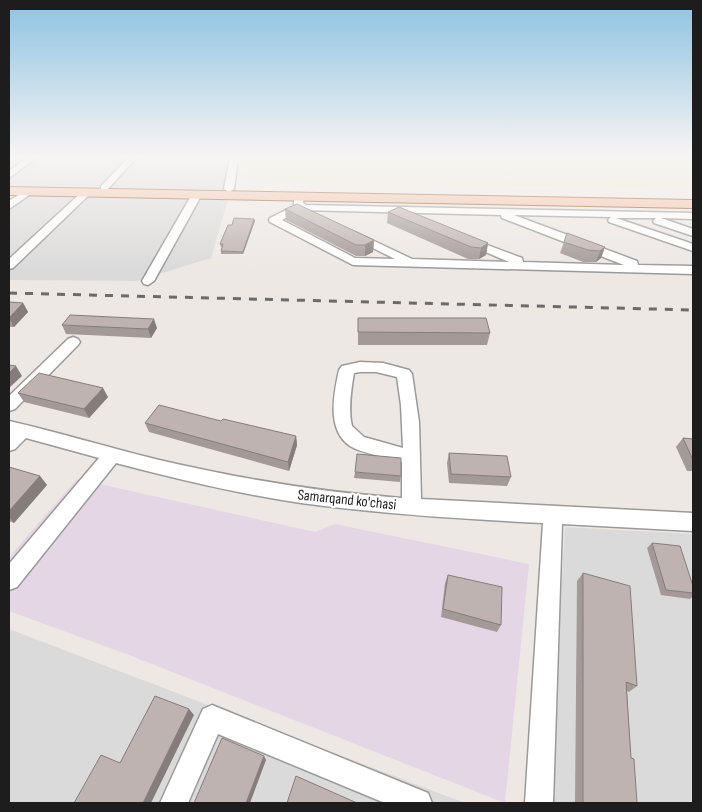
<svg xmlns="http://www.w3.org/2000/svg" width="702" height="812" viewBox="0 0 702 812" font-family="'Sofia Sans Condensed',sans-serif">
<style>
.residential{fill:#dbdada}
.industrial{fill:#e5d6e6}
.farmland{fill:#ebe7d0}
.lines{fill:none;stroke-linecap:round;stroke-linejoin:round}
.minor-casing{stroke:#9a9a9a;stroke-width:3}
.major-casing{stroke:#8a430c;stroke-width:2}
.minor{fill:#fff;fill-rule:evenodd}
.major{fill:#f4bea2;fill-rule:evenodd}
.rail{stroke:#6b6b6b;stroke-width:3;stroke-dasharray:8 8;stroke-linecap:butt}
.wall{fill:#a39a98}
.shaded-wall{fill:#857d7c}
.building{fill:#beb3b1;stroke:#857d7c}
.labels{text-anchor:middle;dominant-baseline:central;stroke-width:4.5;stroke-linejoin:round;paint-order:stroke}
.street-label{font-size:15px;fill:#1d1d1d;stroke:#fff}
</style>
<rect width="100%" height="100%" fill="#ede8e4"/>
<g class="residential">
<path d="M9 158H240L211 258 136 281 9 280Z"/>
<path d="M565 527 693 534V803H548Z"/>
<path d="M9 629 465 803H9Z"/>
</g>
<path class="industrial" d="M77 479 315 532 335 524 529 564 505 803 129 655 9 611V557Z"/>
<path class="farmland" d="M250 158H693V189L245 180Z"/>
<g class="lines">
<defs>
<g id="minor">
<path d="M27 158H36L9 178V171Z"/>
<path d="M128 158H136L107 190H101V186Z"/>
<path d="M230 158H238L234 189 229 192 224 189Z"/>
<path d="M29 188 32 189V193L9 209V201Z"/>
<path d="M87 189 90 190V194L13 268 9 269V259L84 190Z"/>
<path d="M196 193 201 196 154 281 148 285 144 284 142 281 191 196Z"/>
<path d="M299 194 304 197 303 203 306 205 693 213V219L661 218 693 229V236L654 223 653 221 656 218H616L693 244V251L609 222 608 220 611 217 514 215 637 261 638 265 693 266V274L353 265 270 222 269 220 270 218 294 206V197ZM300 210 501 215 502 218 624 265 523 262 522 258 466 237 462 238 460 240 462 242 509 262 412 259 355 232 349 235 351 237 395 259 355 258 282 220Z"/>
<path d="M73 337 78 339 80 342 78 345 15 409 9 411V396L68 339Z"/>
<path d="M360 362 383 363 409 370 412 374 419 422 421 499 693 513V531L562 524 553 803H525L543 523C462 519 381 514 301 503 239 494 177 479 116 463L17 587 9 590V564L99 458 26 438 15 449 9 451V421C58 432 106 447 155 459 236 478 318 492 402 498V462C388 457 363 454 350 446 326 430 334 393 339 370L342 366ZM360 372H376L397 377 401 405 403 448 364 437 352 426C348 410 351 390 354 373Z"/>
<path d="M212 705 428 793 432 803H385L218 734 188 803H160L203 709Z"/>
</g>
<path id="major" d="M9 187 693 200V208L9 195Z"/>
</defs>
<use href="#minor" class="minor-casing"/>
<use href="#major" class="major-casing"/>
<use href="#minor" class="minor"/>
<use href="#major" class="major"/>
<path class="rail" d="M9 293 693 310"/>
</g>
<g class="wall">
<path d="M285 209 374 240 373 252 365 256H356L286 220Z"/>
<path d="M388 212 488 243 486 255 479 259H468L387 223Z"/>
<path d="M254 219 255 221 243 254H221V251L222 247H221L220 244 232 225Z"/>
<path d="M564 242 605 247 601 258 596 262H583L560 253Z"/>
<path d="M9 302 23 303 28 312 14 327H9Z"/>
<path d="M358 318 490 333 487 345H358Z"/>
<path d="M62 325 157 328 151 338 66 334Z"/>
<path d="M18 393 108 397 89 418 24 402Z"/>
<path d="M145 423 296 436 297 445 289 471 149 432Z"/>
<path d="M683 438 693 439V471H687L676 447Z"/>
<path d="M449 453 511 477 507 486 449 483 447 463Z"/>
<path d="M9 467 40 476 47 485 14 523 9 521Z"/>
<path d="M355 472 401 476 400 482 354 478Z"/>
<path d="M652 543 693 586V596L690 599 661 595 647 548Z"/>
<path d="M583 573 637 686 629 692 627 691 631 758 637 803H575L577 581Z"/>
<path d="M448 575 501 625 497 632 441 617 445 583Z"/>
</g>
<g class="shaded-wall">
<path d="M254 219 255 221 243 254V252Z"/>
<path d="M374 240 373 252 365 256V245Z"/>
<path d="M488 243 486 255 479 259 481 248Z"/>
<path d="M605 247 601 258 596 262 600 251Z"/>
<path d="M23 303 28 312 14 327 9 318Z"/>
<path d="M154 319 157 328 151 338 148 329Z"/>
<path d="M16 366 22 376 9 388V373Z"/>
<path d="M103 388 108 397 89 418 84 409Z"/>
<path d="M296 436 297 445 289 471 288 462Z"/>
<path d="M40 476 47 485 14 523 9 517V511Z"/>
<path d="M189 709 194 715 151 803H143Z"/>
<path d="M264 756 266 760 250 803H246Z"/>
</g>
<g class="building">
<path d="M297 204 374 240 365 245H356L285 209Z"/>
<path d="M399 207 488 243 481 248 471 247 388 212Z"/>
<path d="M234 218 254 219 243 252 221 251 223 244H220L228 225H232Z"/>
<path d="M567 233 605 247 600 251 588 250 564 242Z"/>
<path d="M9 302 23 303 9 318Z"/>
<path d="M70 315 154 319 148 329 62 325Z"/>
<path d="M358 318H486L490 333 358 332Z"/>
<path d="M9 365 16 366 9 373Z"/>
<path d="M39 373 103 388 84 409 18 393Z"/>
<path d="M159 405 221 421 223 419 296 436 288 462 145 423Z"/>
<path d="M683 438 693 439V460Z"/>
<path d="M449 453 507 456 511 477 451 474Z"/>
<path d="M357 454 401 458V476L355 472Z"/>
<path d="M9 467 40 476 9 511Z"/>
<path d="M652 543 680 546 693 586V593L666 590Z"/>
<path d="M583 573 630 586 637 686 626 682 631 758 634 759 637 803H583Z"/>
<path d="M448 575 502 587 501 625 443 609Z"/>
<path d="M155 696 189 709 143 803H74L101 755 120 763Z"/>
<path d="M222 738 264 756 246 803H194Z"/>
<path d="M296 776 357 803H287Z"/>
</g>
<linearGradient id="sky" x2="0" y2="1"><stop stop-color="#8ec2e2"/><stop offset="0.58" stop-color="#f7f5f3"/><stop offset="1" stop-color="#f7f5f3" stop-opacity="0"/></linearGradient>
<rect width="702" height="271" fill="url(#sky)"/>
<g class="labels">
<g class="street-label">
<text transform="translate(347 500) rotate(6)">Samarqand ko'chasi</text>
</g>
</g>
<rect width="702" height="812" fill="none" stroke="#1d1d1d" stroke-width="20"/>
</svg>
